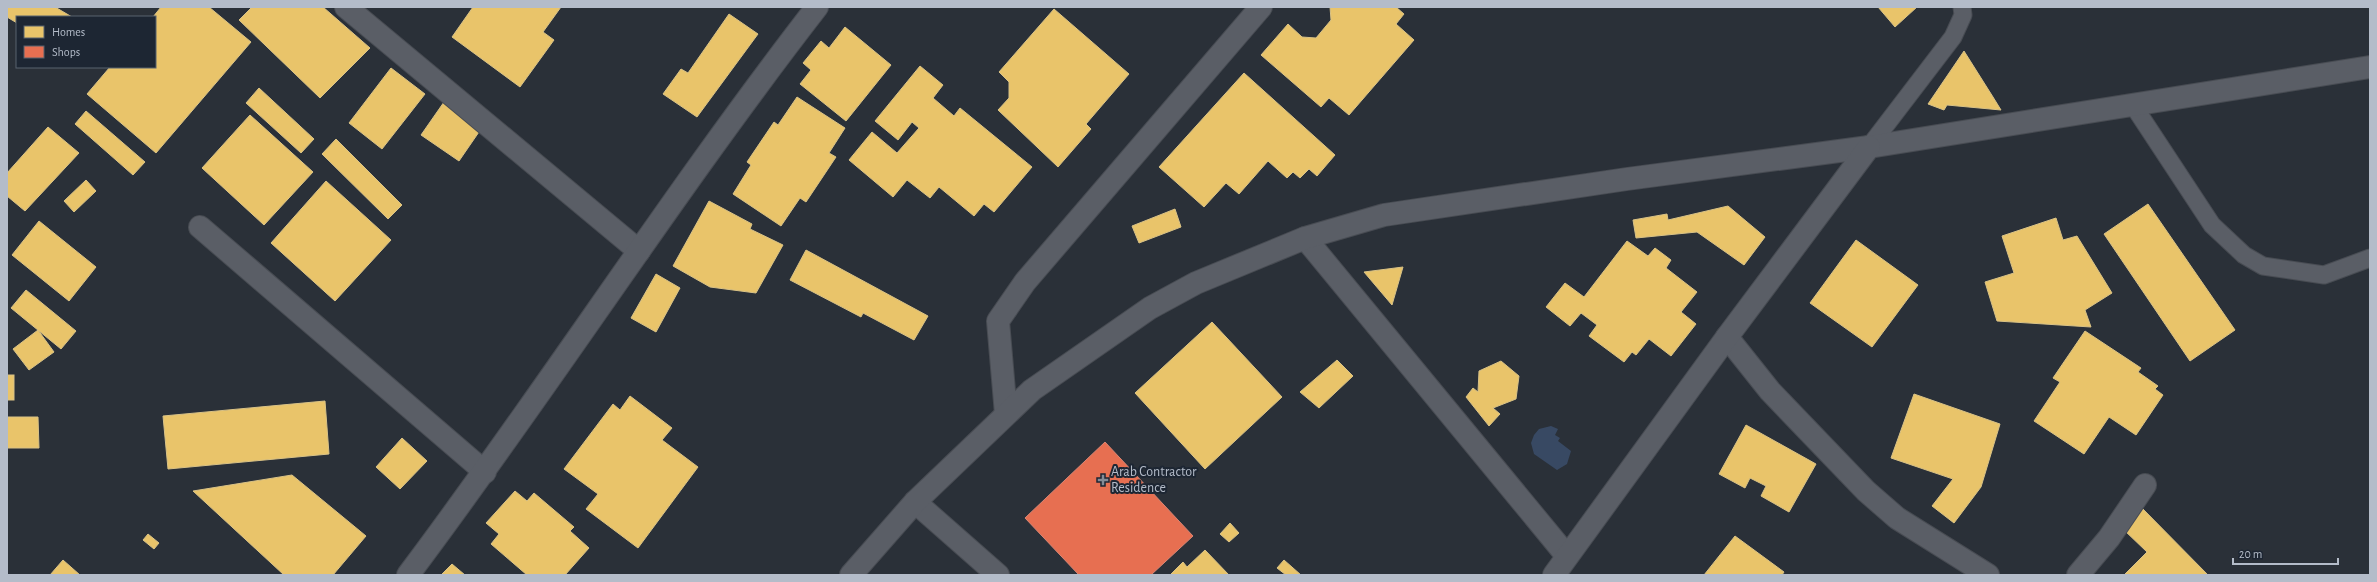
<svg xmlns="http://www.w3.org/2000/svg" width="2377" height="582" viewBox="0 0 2377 582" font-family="'Alegreya Sans',sans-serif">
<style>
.water{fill:#384963}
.homes{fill:#e9c46a;stroke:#d9c286}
.shops{fill:#e76f51;stroke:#d88675}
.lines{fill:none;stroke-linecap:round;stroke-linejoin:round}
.service-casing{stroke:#484c53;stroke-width:19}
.minor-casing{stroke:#484c53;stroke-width:24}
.service{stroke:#5a5e66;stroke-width:17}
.minor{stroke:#5a5e66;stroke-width:22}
.poi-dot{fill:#848b96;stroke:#1d2633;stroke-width:1.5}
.labels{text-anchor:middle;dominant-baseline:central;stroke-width:4;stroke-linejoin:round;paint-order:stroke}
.poi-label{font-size:14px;fill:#b4bcc9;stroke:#1d2633;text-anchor:start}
</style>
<rect width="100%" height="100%" fill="#2a3038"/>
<path class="water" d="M1551 426 1558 429 1555 435 1560 438 1558 441 1571 451 1567 464 1557 470 1534 454 1531 443 1534 435 1539 429Z"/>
<g class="homes">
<path d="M7 7H55L72 17H17V23L7 17Z"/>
<path d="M161 7H209L251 42 156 153 87 94 110 67H155V17H153Z"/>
<path d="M252 7H323L370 48 320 98 239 20Z"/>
<path d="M473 7H561L543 32 554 40 520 87 452 37Z"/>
<path d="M1330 7H1396L1404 14 1396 24 1414 40 1349 115 1329 98 1321 107 1261 55 1288 24 1302 37 1316 38 1331 20Z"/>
<path d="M1878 7H1917L1895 27Z"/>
<path d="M1054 9 1129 74 1086 124 1091 129 1058 167 998 110 1009 98V82L999 72Z"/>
<path d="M729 14 758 34 697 117 663 94 681 69 688 73Z"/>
<path d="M845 27 891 65 846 121 800 84 811 70 803 63 821 41 829 48Z"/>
<path d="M1964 51 1993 97 2001 110 1947 105 1944 110 1928 104Z"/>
<path d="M920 66 943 85 933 98 954 116 960 108 1032 167 994 212 984 204 974 216 939 187 930 198 907 180 893 197 849 160 872 132 897 153 919 128 912 122 898 140 875 121Z"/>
<path d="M391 68 425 94 382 149 349 123Z"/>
<path d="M1244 73 1335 155 1317 176 1309 169 1300 178 1293 172 1287 178 1268 161 1239 194 1226 183 1204 207 1159 167Z"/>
<path d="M259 88 314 139 301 153 246 103Z"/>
<path d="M797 97 845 128 829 153 836 157 806 202 800 198 781 226 733 194 751 165 747 162 774 122 778 125Z"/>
<path d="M444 102 481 129 459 161 421 135Z"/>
<path d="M86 111 145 162 133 175 75 124Z"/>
<path d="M250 115 313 172 264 225 202 168Z"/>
<path d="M48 127 79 153 25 211 7 196V173Z"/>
<path d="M336 139 402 205 388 219 322 154Z"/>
<path d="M86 180 96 191 74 212 64 201Z"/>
<path d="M326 181 391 240 335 301 271 243Z"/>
<path d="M709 201 752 224 750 229 783 245 756 293 710 287 673 266Z"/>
<path d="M2148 204 2235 330 2190 361 2104 234Z"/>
<path d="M1728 206 1765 237 1744 265 1697 232 1636 238 1633 220 1667 214 1668 220Z"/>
<path d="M1175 209 1181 227 1139 243 1132 226Z"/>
<path d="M2056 218 2063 240 2077 236 2112 293 2085 310 2091 327 1997 321 1985 282 2014 273 2002 236Z"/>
<path d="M39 221 96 267 69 301 12 255Z"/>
<path d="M1856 240 1918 285 1872 347 1810 303Z"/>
<path d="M1627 241 1648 256 1655 248 1671 260 1666 268 1697 292 1681 312 1696 324 1671 356 1649 339 1636 355 1632 352 1624 362 1589 336 1597 325 1581 313 1570 326 1546 307 1565 283 1584 297Z"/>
<path d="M806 250 928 316 914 340 863 313 861 317 790 280Z"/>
<path d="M1403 267 1392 305 1364 272Z"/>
<path d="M656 274 680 288 656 332 631 318Z"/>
<path d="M26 290 76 331 61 349 11 308Z"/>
<path d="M1212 322 1282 397 1205 469 1135 393Z"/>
<path d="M38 330 54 352 29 370 13 349Z"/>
<path d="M2085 331 2141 368 2138 372 2158 386 2155 389 2163 395 2136 435 2109 417 2084 454 2034 421 2060 382 2053 378Z"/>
<path d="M1337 360 1353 376 1319 408 1300 392Z"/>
<path d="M1501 361 1519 376 1516 399 1493 408 1500 414 1489 426 1466 397 1473 388 1478 392 1479 371Z"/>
<rect x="7" y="375" width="7" height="25"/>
<path d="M1914 394 2000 424 1981 487 1954 523 1932 506 1953 479 1891 458Z"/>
<path d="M630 396 672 428 662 440 698 467 638 548 586 509 598 494 564 469 613 404 620 410Z"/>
<path d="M325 401 329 454 168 469 163 416Z"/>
<path d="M7 417H38L39 448H7Z"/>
<path d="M1746 425 1816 464 1789 512 1761 496 1766 486 1750 478 1745 488 1719 474Z"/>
<path d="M402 438 427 461 400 489 376 467Z"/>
<path d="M292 475 366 536 333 575H284L193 491Z"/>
<path d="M515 491 527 501 534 493 574 527 570 531 589 548 565 575H527L491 544 499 534 486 523Z"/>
<path d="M2140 506 2208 575H2124L2147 552 2123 529Z"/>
<path d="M1230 523 1239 533 1229 542 1220 534Z"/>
<path d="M148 534 159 543 154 549 143 540Z"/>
<path d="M1735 536 1784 572 1782 575H1704Z"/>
<path d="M1205 550 1229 575H1170L1183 562 1187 567Z"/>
<path d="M63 560 80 575H50Z"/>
<path d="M1284 560 1301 575H1286L1277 568Z"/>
<path d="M452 564 465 575H441Z"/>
</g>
<path class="shops" d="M1105 442 1193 536 1151 575H1079L1025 518Z"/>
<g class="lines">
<defs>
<g id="service">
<path d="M2133 105 2212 225 2244 255 2263 266 2324 275 2370 258"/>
<path d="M1869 147 1953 37 1963 15 1962 7"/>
</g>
<g id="minor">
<path d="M346 7 639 251"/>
<path d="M200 227 485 472"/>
<path d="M1305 238 1567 556"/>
<path d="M1727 337 1770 391 1866 491 1897 518 1988 575"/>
<path d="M1006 414 998 321 1025 282 1261 7"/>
<path d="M915 502 998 575"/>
<path d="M408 575C548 389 674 191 817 7"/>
<path d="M851 575 915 502 1032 390 1150 308 1196 283 1305 238 1384 215 1627 179 1869 147 2370 67"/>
<path d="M1554 575 1727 337 1869 147"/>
<path d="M2078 575 2109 538 2145 485"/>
</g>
</defs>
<use href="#service" class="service-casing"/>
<use href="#minor" class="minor-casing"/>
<use href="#service" class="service"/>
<use href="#minor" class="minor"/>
</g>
<path class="poi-dot" d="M1101 474h4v4h4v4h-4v4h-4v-4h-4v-4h4z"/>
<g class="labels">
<g class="poi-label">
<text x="1111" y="472">Arab Contractor<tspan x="1111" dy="16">Residence</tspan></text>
</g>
</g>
<rect width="2377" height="582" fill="none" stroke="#b4bcc9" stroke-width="16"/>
<rect x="16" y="16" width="140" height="52" fill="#1d2633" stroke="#59626f"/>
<rect x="24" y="26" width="20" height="12" fill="#e9c46a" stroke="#59626f"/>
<text x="52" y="36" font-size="12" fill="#b4bcc9">Homes</text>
<rect x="24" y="46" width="20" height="12" fill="#e76f51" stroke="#59626f"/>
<text x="52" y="56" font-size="12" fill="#b4bcc9">Shops</text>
<path d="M2233 558v6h105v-6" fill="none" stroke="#b4bcc9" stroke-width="2"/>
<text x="2239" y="558" font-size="12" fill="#b4bcc9" stroke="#1d2633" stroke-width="3" paint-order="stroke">20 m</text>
</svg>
